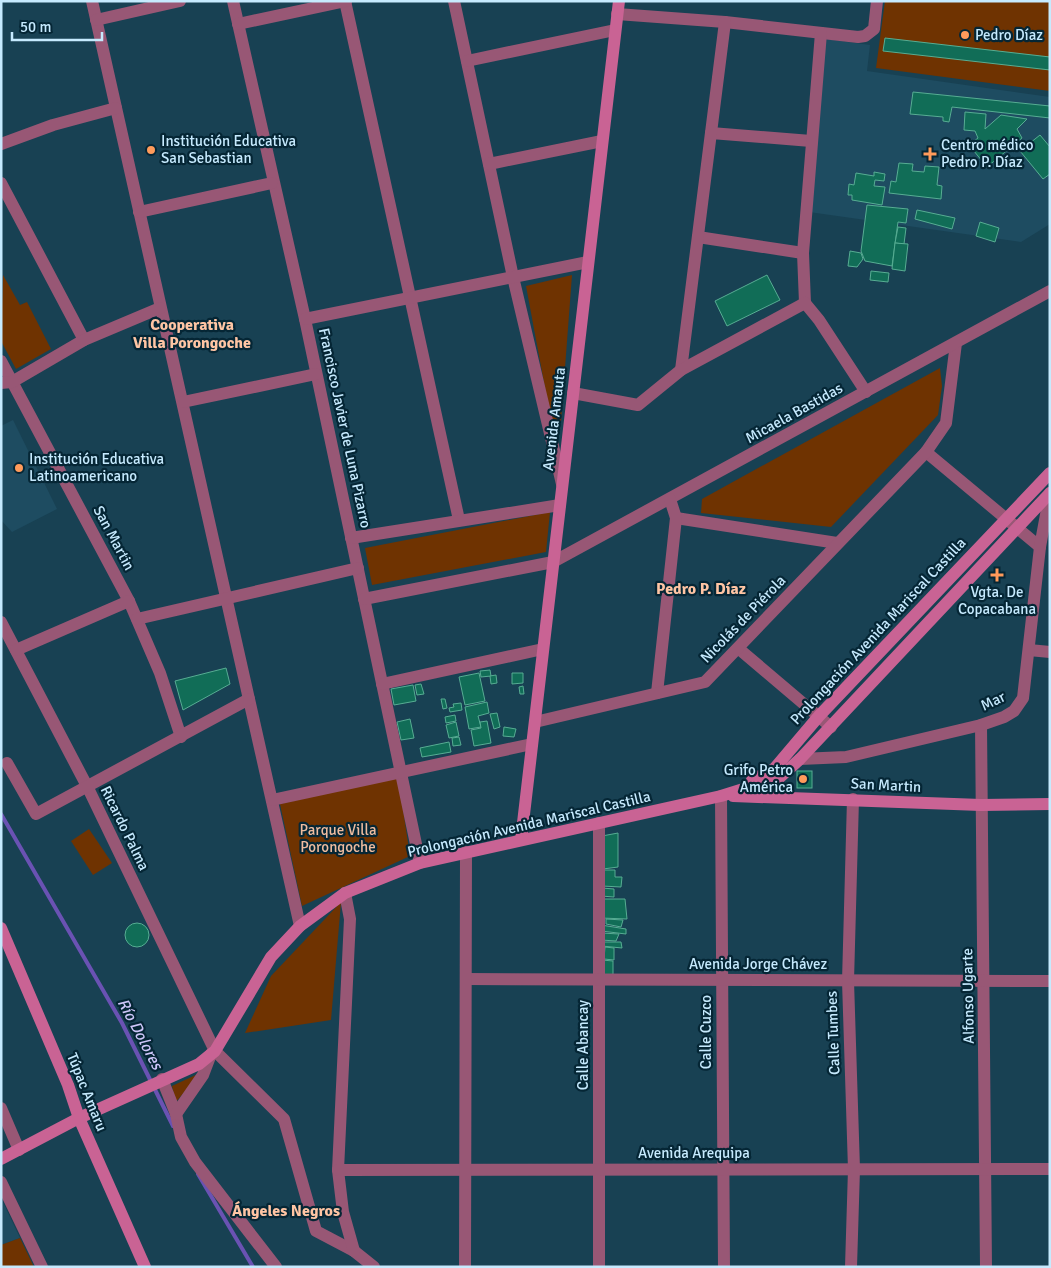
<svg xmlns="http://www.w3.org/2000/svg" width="1051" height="1268" viewBox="0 0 1051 1268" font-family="Signika,sans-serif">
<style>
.built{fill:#1e4c61}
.green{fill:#6f3301}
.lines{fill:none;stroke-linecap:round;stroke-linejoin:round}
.stream{stroke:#6a52b3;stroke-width:4}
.building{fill:#116d57;stroke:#57ad93}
.street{stroke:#985775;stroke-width:12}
.secondary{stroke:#c96394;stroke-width:12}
.poi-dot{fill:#ff9b5b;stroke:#052635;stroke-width:2}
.labels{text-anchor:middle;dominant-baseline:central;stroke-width:4.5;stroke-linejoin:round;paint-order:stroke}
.poi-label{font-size:15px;fill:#c6eafe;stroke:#052635;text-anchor:start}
.street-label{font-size:15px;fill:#c6eafe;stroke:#052635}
.park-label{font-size:15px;fill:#efbc9f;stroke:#052635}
.neighbourhood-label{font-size:16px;font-weight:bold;fill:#ffc5a4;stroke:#052635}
.water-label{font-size:16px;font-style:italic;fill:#cdc6f9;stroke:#052635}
</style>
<rect width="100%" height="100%" fill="#184153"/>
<g class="built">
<path d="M826 39 870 45 867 71 1050 97V224L1021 242 802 211Z"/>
<path d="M13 420 57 509 12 532 1 520V426Z"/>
<path d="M1 1198 20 1238 1 1245Z"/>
</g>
<g class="green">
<path d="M885 1H1050V91L876 68Z"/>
<path d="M3 275 20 305 27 302 51 349 16 369 1 341Z"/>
<path d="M572 275 561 421 551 420 526 286Z"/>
<path d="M940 368 942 386 938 415 831 527 701 513 702 499Z"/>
<path d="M550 512 546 552 372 585 365 548Z"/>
<path d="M398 776 410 856 302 906 280 804Z"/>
<path d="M89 829 112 863 93 875 71 841Z"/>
<path d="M341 902 331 1020 245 1033 271 976Z"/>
<path d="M200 1073 176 1102 172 1086Z"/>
<path d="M20 1238 34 1267H1V1245Z"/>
</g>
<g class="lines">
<g class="stream">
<path d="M1 814 122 1023 173 1126"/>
<path d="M198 1174 253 1267"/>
</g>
</g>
<g class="building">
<path d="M885 38 1050 57V70L883 51Z"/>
<path d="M913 92 1050 106V118L952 107 949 122 943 121V117L910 114Z"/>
<path d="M965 112 986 114 985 129 1001 115 1027 119 1017 129 1022 138 987 167 969 145 978 138 975 131 964 130Z"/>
<path d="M1040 135 1050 147V174L1043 179 1020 151Z"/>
<path d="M899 163 913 164 912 171 924 172 925 166 939 167 937 185 942 186 941 199 889 193 891 181 896 182Z"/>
<path d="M874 172 885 174 884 181 875 180 874 186 885 187 882 205 852 200V195H848L849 184 854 185 856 173 874 176Z"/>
<path d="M867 205 908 209 906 223 898 222 892 266 865 261 861 251Z"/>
<path d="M917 210 955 218 952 229 915 219Z"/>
<path d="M980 222 999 228 995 242 976 236Z"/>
<path d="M898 227 906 228 904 244 895 243Z"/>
<path d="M895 243 908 244 905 271 892 269Z"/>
<path d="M850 251 861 253 863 259 857 267 848 266Z"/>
<path d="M871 271 889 273 888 282 870 280Z"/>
<path d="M767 275 780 300 727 326 715 301Z"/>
<path d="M226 668 230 684 183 710 175 681Z"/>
<path d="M490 670 491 676 481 677 480 671Z"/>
<path d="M479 673 485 701 465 705 459 677Z"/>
<path d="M512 673H523V683L512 684Z"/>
<path d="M496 675 497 683 491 684 490 676Z"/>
<path d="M421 684 424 694 417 695 415 685Z"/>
<path d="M413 685 416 701 394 705 391 689Z"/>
<path d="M523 686 524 694H520L519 687Z"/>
<path d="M441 699H445L447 708 443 709Z"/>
<path d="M487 702 489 713 478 716 481 727 469 729 465 707Z"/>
<path d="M461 703 462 710 450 712 449 708 454 707 453 704Z"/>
<path d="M497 713 500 727 494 729 490 714Z"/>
<path d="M455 715 456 721 446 723 445 717Z"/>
<path d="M410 719 414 738 401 740 397 722Z"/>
<path d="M487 721 491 743 474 746 471 730 481 728 480 722Z"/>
<path d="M456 722 459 736 449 738 446 725Z"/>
<path d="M504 727 516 729 514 737 503 736Z"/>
<path d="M459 737 461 745 453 746 452 738Z"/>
<path d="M449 742 451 752 422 757 420 748Z"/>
<rect x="797" y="771" width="15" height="17"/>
<path d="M618 833V867L603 869 602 836Z"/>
<path d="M604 870H615V877H622L621 887 602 886Z"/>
<path d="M602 888 614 889V897L601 896Z"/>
<path d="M601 899H625L627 919 601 918Z"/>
<path d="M606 919 623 920 621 927 606 924Z"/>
<circle cx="137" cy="935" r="12"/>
<path d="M601 925 626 929V934L601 931Z"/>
<path d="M602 933 619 934 616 941 601 940Z"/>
<path d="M601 942H621L622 948 602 946Z"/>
<path d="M605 947 614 948V960L604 959Z"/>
<path d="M602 960 613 961V978H602Z"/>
</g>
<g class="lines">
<g class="street">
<path d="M92 1 300 926"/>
<path d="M233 1 305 319 420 863"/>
<path d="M345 1 459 520"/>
<path d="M454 1 513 277 562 484"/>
<path d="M617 14 725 22 858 37 865 36 874 29 877 1"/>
<path d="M96 20 180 1"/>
<path d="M238 24 346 1"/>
<path d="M467 61 615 30"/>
<path d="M711 133 811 141"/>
<path d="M1 144 53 125 116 108"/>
<path d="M489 164 602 141"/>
<path d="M1 183 84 340"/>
<path d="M139 212 272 183"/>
<path d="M698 237 803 253"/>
<path d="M805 303 803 253 821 33"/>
<path d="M305 319 588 262"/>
<path d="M956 343 946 423 926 452 1040 547"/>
<path d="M1 361 129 601 160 673 181 737"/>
<path d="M681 370 725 22"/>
<path d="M1 383 12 382 84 340 160 308"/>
<path d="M573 393 638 405 681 370 805 303 819 320 866 392"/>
<path d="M183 402 316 374"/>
<path d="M676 518 837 543"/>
<path d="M351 538 560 505"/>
<path d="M364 599 553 562 1050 291"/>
<path d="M137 619 358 568"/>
<path d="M1 622 88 788 215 1051 284 1119 316 1231 354 1251 374 1267"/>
<path d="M739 649 831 727"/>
<path d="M16 650 129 601"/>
<path d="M1029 650 1050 652"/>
<path d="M382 684 543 649"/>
<path d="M657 693 676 518 670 499"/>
<path d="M535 722 705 682 926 452"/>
<path d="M981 725 986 1267"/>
<path d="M800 759 846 757 981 725 1004 717 1014 711 1023 698 1040 547 1050 493"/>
<path d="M7 763 36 814 249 699"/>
<path d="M721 796 724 1267"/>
<path d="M272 800 532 744"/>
<path d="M599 823V1267"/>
<path d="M345 893 350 919 338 1170 343 1212 354 1251"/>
<path d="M466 979 1050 981"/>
<path d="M162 1079 176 1114 181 1137 195 1162 276 1267"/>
<path d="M1 1108 19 1150"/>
<path d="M176 1114 203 1075 211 1054"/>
<path d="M338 1170 1050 1169"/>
<path d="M1 1182 42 1267"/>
<path d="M465 1267 466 852"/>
<path d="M851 1267 854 1169 848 981 853 799"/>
</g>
<g class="secondary">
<path d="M752 780 774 769 819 716 1050 473"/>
<path d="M733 796 981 805 1050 804"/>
<path d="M521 840 619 1"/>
<path d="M1 928 68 1085 79 1118 145 1267"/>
<path d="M1 1159 79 1118 199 1064 215 1051 271 957 300 926 345 893 420 863 721 796 779 778 800 759 1050 493"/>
</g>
</g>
<g class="poi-dot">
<circle cx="965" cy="35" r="5"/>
<circle cx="151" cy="150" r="5"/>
<path d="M927.5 146.5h5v5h5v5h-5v5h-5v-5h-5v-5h5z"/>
<circle cx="19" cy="468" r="5"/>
<path d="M994.5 567.5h5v5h5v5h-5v5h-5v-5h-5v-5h5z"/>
<circle cx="803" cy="779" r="5"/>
</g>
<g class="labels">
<g class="poi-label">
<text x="975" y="35">Pedro Díaz</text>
<text x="161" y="141">Institución Educativa<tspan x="161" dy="17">San Sebastian</tspan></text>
<text x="941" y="145">Centro médico<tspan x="941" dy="17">Pedro P. Díaz</tspan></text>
<text x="29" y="459">Institución Educativa<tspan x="29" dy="17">Latinoamericano</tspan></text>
<text x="997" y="592" text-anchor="middle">Vgta. De<tspan x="997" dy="17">Copacabana</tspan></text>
<text x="793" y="770" text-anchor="end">Grifo Petro<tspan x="793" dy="17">América</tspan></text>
</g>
<g class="street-label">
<text transform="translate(794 413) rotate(-29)">Micaela Bastidas</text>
<text transform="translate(554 419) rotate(-83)">Avenida Amauta</text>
<text transform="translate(345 428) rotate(78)">Francisco Javier de Luna Pizarro</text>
<text transform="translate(114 538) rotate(62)">San Martin</text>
<text transform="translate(743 619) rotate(-46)">Nicolás de Piérola</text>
<text transform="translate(878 631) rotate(-47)">Prolongación Avenida Mariscal Castilla</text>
<text transform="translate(993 701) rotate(-26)">Mar</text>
<text transform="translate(886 785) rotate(3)">San Martin</text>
<text transform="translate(529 824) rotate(-13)">Prolongación Avenida Mariscal Castilla</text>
<text transform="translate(125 828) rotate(64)">Ricardo Palma</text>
<text x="758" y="964">Avenida Jorge Chávez</text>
<text transform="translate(968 996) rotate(-91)">Alfonso Ugarte</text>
<text transform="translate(706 1032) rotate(-90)">Calle Cuzco</text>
<text transform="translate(833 1033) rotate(-92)">Calle Tumbes</text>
<text transform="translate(583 1045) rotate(-90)">Calle Abancay</text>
<text transform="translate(87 1092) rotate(68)">Túpac Amaru</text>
<text x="694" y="1153">Avenida Arequipa</text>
</g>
<g class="park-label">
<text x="338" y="830">Parque Villa<tspan x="338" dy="17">Porongoche</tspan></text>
</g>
<g class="neighbourhood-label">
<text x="192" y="325">Cooperativa<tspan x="192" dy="18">Villa Porongoche</tspan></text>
<text x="701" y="589">Pedro P. Díaz</text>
<text x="286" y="1211">Ángeles Negros</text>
</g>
<g class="water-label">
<text transform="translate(140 1034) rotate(62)">Río Dolores</text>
</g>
</g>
<rect width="1051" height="1268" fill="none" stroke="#c6eafe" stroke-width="5"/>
<path d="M12 32v8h90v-8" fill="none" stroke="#c6eafe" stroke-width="2.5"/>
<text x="20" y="32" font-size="15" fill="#c6eafe" stroke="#052635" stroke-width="4" paint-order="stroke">50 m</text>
</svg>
